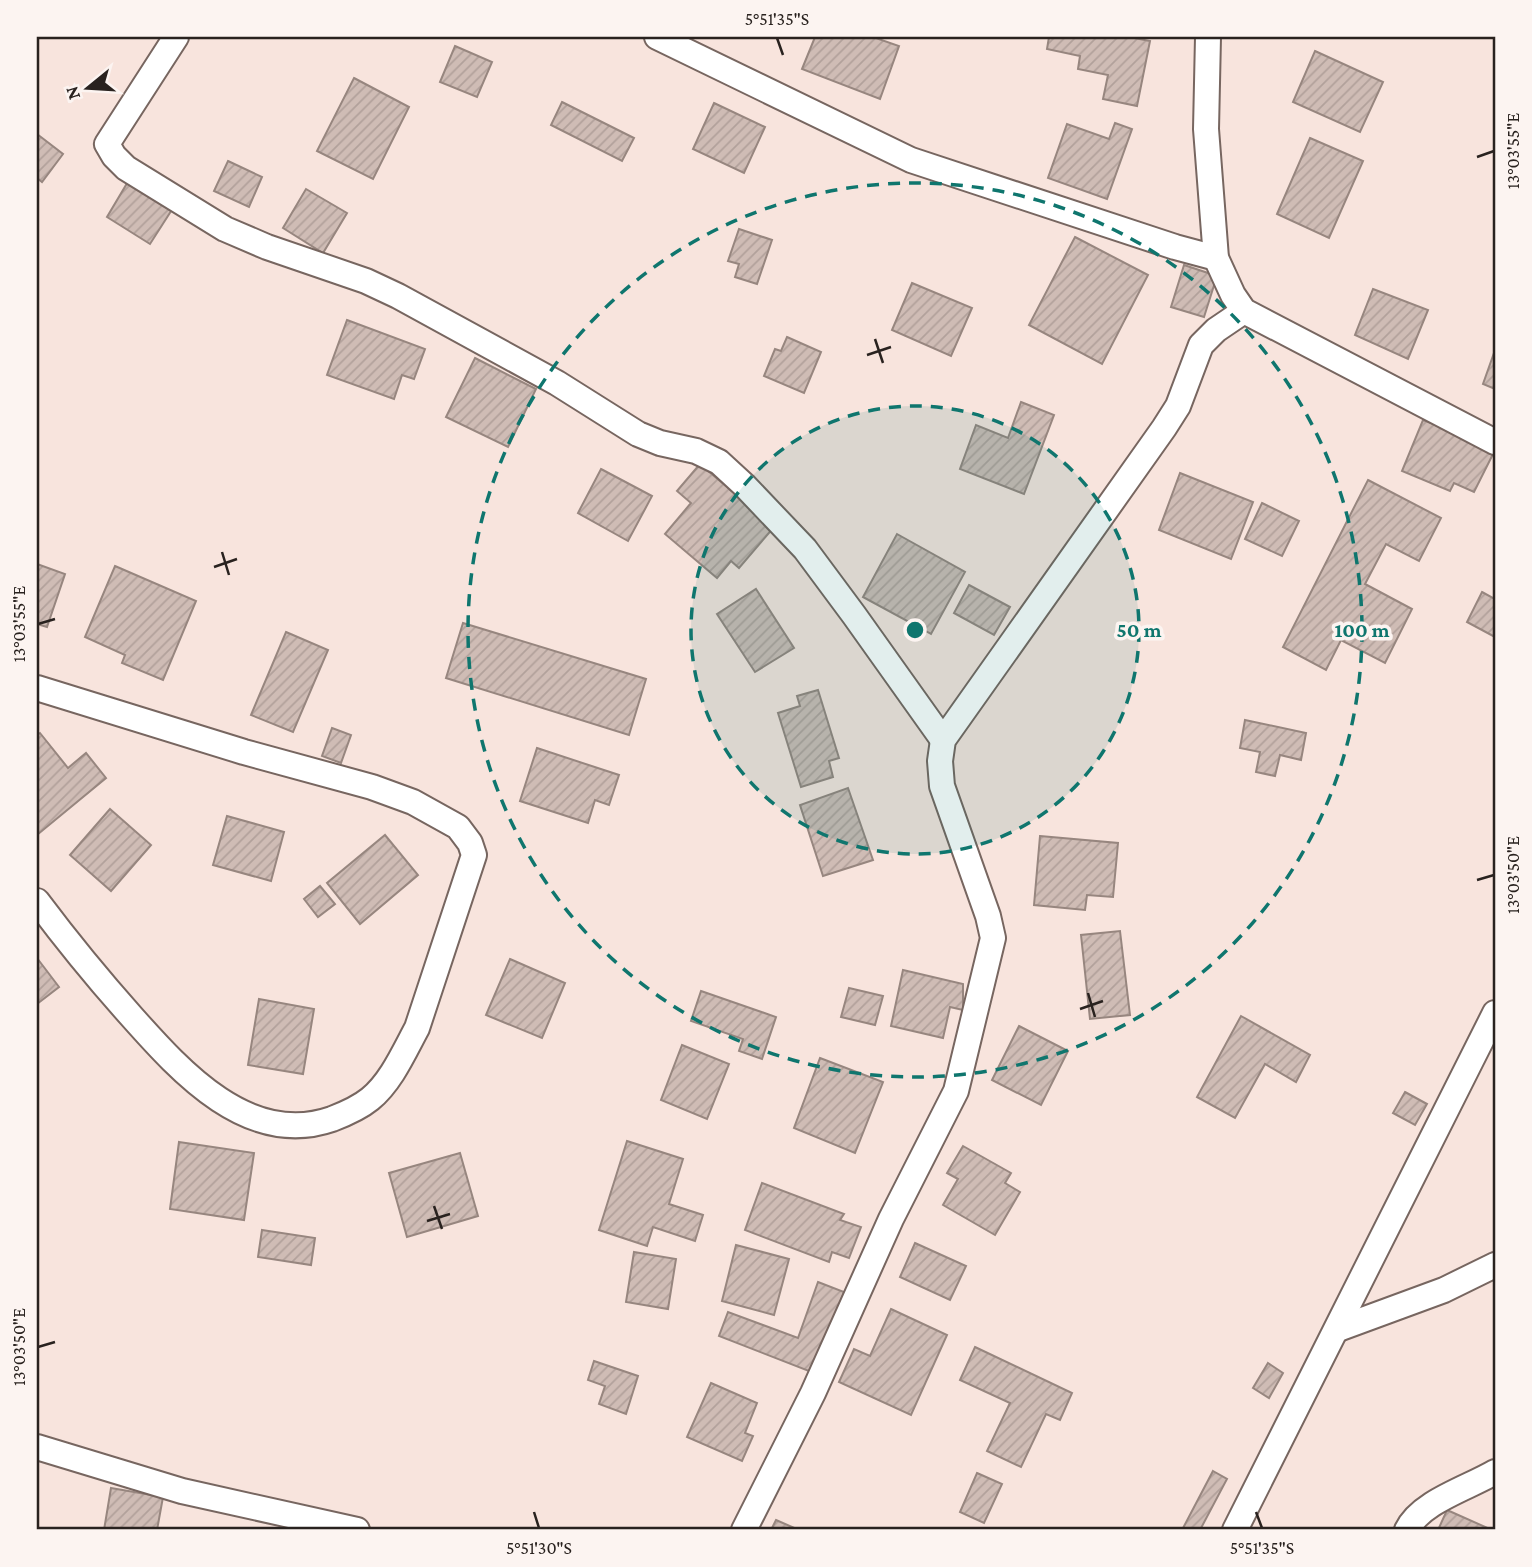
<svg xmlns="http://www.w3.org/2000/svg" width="1532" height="1567" viewBox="0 0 1532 1567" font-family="'Crimson Pro',serif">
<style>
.building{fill:url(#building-hatch);stroke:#97867f;stroke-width:2}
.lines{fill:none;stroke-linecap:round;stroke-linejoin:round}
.street-casing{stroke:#776660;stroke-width:28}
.street{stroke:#fff;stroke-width:24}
.ticks{fill:none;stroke:#29221f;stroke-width:2.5}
.ring{fill:none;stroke:#0f766e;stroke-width:3.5;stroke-dasharray:12 9}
.centre{fill:#0f766e;stroke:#fcf4f1;stroke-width:3.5}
.ring-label{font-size:21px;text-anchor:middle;font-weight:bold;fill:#0f766e;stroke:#fcf4f1;stroke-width:7;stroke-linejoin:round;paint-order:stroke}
.neatline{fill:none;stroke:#29221f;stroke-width:2.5}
.ticks-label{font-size:18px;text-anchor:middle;fill:#29221f}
</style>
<defs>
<pattern id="building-hatch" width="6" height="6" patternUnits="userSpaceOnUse" patternTransform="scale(1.75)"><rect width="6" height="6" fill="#cfbcb5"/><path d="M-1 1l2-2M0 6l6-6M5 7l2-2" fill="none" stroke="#b2a19b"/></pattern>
</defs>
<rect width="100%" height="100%" fill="#f8e4dd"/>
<g class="building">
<path d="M815 37H873L899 46 880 99 802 69Z"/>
<path d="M1049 37H1129L1150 41 1137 106 1103 99 1108 75 1078 69 1080 56 1047 49Z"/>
<path d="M455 46 492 62 477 97 440 82Z"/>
<path d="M1315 51 1383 82 1360 132 1293 102Z"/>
<path d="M354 78 409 107 373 179 317 151Z"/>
<path d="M562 102 634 138 622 161 551 125Z"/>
<path d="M714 103 765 127 744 173 693 149Z"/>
<path d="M1115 123 1132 129 1107 199 1048 178 1067 124 1109 139Z"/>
<path d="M37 134 63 154 42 182 37 178Z"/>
<path d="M1310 138 1363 161 1329 238 1277 214Z"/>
<path d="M228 161 262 177 249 207 214 191Z"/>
<path d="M129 180 173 208 150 244 107 217Z"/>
<path d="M306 189 347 213 323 253 283 228Z"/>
<path d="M739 229 772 240 757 284 735 277 739 264 728 261Z"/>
<path d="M1075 237 1148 275 1102 364 1029 325Z"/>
<path d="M1184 265 1217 276 1204 317 1171 307Z"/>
<path d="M912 283 972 308 951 356 892 330Z"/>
<path d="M1373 289 1428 310 1408 359 1355 335Z"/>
<path d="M347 320 425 349 414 379 402 375 394 399 327 375Z"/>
<path d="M787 337 821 352 804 393 764 376 775 349 781 351Z"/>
<path d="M1495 350V389L1483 384Z"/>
<path d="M475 358 536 389 508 447 446 417Z"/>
<path d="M1021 402 1054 415 1024 494 960 469 976 425 1008 438Z"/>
<path d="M1423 420 1473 439 1494 452 1474 492 1454 483 1450 491 1402 471Z"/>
<path d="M700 464 774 527 739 568 731 561 717 578 665 534 691 503 677 491Z"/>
<path d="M601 469 652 496 628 541 578 513Z"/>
<path d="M1180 473 1253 502 1231 559 1159 530Z"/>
<path d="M1368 480 1441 518 1419 561 1386 544 1365 584 1412 609 1385 663 1341 640 1326 670 1283 647Z"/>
<path d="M1262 503 1299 521 1282 556 1245 539Z"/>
<path d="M897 534 965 572 931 634 863 597Z"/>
<path d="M37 564 65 574 47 627 37 624Z"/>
<path d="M115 566 196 601 163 680 122 663 125 655 85 637Z"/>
<path d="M969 585 1010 607 994 635 954 613Z"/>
<path d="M756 589 794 648 755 672 717 614Z"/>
<path d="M1482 592 1495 599V637L1467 622Z"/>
<path d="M463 623 646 679 629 735 446 678Z"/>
<path d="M286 632 328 650 293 732 251 715Z"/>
<path d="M818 690 839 758 829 761 833 777 801 787 778 713 800 706 797 696Z"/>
<path d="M1245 720 1306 733 1301 760 1280 755 1275 776 1256 772 1260 752 1240 748Z"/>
<path d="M332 728 351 735 341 763 322 756Z"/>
<path d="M40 733 68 768 86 753 106 778 37 835V735Z"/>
<path d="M537 748 619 775 609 805 595 800 588 823 520 801Z"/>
<path d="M848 788 873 860 823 876 800 805Z"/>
<path d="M110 809 151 845 111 891 70 855Z"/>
<path d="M227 816 284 832 271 881 213 865Z"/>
<path d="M385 835 418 875 360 924 327 883Z"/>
<path d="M1040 836 1118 843 1113 897 1087 895 1085 910 1034 905Z"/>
<path d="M320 886 335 904 318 917 304 899Z"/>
<path d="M1120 931 1130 1015 1090 1019 1081 935Z"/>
<path d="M37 958 59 987 37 1004Z"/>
<path d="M510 959 565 983 542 1038 486 1015Z"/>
<path d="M903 970 963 984V1010L950 1007 943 1038 891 1026Z"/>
<path d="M849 988 883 996 875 1025 841 1017Z"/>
<path d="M701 991 776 1017 762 1059 739 1051 743 1039 691 1021Z"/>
<path d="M259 999 314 1009 303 1074 248 1065Z"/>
<path d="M1241 1016 1310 1055 1296 1082 1265 1064 1235 1118 1197 1097Z"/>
<path d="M1019 1026 1068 1051 1041 1105 992 1080Z"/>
<path d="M682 1045 729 1064 707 1119 661 1100Z"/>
<path d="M820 1058 883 1082 855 1153 794 1128Z"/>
<path d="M1405 1092 1427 1104 1415 1125 1393 1113Z"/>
<path d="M627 1141 683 1159 669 1204 703 1215 695 1241 653 1227 647 1246 599 1230Z"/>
<path d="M179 1142 254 1153 244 1220 170 1209Z"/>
<path d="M963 1146 1011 1173 1005 1183 1020 1192 995 1235 943 1205 958 1179 947 1173Z"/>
<path d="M460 1153 478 1216 407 1237 389 1173Z"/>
<path d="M762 1183 844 1214 840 1220 861 1227 849 1258 832 1252 829 1262 745 1230Z"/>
<path d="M262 1230 315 1238 311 1265 258 1257Z"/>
<path d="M915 1243 966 1266 950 1300 900 1277Z"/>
<path d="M736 1245 789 1259 774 1315 722 1301Z"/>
<path d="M634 1252 676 1259 668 1309 626 1302Z"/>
<path d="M818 1282 844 1292 814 1373 719 1336 728 1312 798 1338Z"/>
<path d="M891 1309 947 1335 911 1415 839 1382 854 1349 870 1356Z"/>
<path d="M975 1347 1072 1393 1060 1420 1046 1414 1021 1467 987 1451 1010 1403 960 1380Z"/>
<path d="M594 1361 638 1376 626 1414 599 1404 605 1386 588 1380Z"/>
<path d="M1268 1363 1283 1373 1269 1398 1253 1388Z"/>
<path d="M711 1383 757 1403 745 1433 753 1436 742 1461 687 1437Z"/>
<path d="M1213 1471 1227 1479 1200 1530H1182Z"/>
<path d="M977 1473 1002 1484 984 1523 960 1512Z"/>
<path d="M111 1488 163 1497 157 1530H104Z"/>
<path d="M1447 1510 1492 1530H1438Z"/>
<path d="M776 1520 799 1530H771Z"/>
</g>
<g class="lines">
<defs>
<g id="street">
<path d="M176 37 107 144 114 156 126 168 225 229 267 247 366 281 398 296 557 383 638 434 660 443 696 451 719 462 744 485 805 549 854 615 943 740"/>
<path d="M657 37 911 160 1175 247 1216 258"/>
<path d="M1208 37 1206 129 1216 258 1233 295 1244 311 1495 442"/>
<path d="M37 688 244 752 372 787 413 802 458 827 470 843 474 855 417 1028C404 1052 391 1082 370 1099 359 1108 345 1114 332 1119 249 1148 181 1072 132 1017 98 979 67 941 37 901"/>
<path d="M1338 1329 1444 1290 1495 1265"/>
<path d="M37 1447 182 1491 357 1530"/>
<path d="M744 1530 813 1393 891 1219 956 1091 993 938 988 916 942 786 940 761 943 740 1164 428 1178 406 1201 345 1216 330 1244 311"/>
<path d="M1235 1530 1495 1013"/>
<path d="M1407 1530C1420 1502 1468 1488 1495 1472"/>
</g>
</defs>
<use href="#street" class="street-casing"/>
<use href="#street" class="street"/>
</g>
<path class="ticks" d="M777 38 783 55M1477 157 1494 151M875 339 883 363M867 355 891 347M222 552 229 575M214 567 237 559M38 624 55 619M1477 880 1494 875M1088 993 1095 1017M1080 1009 1103 1001M434 1206 442 1229M427 1221 450 1214M38 1347 55 1342M534 1512 539 1528M1256 1512 1262 1528"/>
<circle cx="915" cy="630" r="224" fill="#0f766e" fill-opacity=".12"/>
<g class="ring">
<circle cx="915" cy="630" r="224"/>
<circle cx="915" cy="630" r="447"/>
</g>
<circle cx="915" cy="630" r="10" class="centre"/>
<g class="ring-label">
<text x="1139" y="637">50 m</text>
<text x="1362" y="637">100 m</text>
</g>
<rect width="1532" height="1567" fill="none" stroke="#fcf4f1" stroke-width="77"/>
<g transform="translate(88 88) rotate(252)" stroke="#fcf4f1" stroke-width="5" paint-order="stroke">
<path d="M0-5L12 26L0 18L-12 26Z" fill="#29221f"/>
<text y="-10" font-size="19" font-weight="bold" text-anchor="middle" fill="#29221f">N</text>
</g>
<rect x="38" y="38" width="1456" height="1490" class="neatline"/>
<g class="ticks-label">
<text x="777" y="25">5°51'35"S</text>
<text transform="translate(1513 151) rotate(-90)" y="6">13°03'55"E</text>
<text transform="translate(19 624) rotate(-90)" y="6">13°03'55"E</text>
<text transform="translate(1513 875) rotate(-90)" y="6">13°03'50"E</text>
<text transform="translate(19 1347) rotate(-90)" y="6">13°03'50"E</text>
<text x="539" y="1554">5°51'30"S</text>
<text x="1262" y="1554">5°51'35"S</text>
</g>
</svg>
